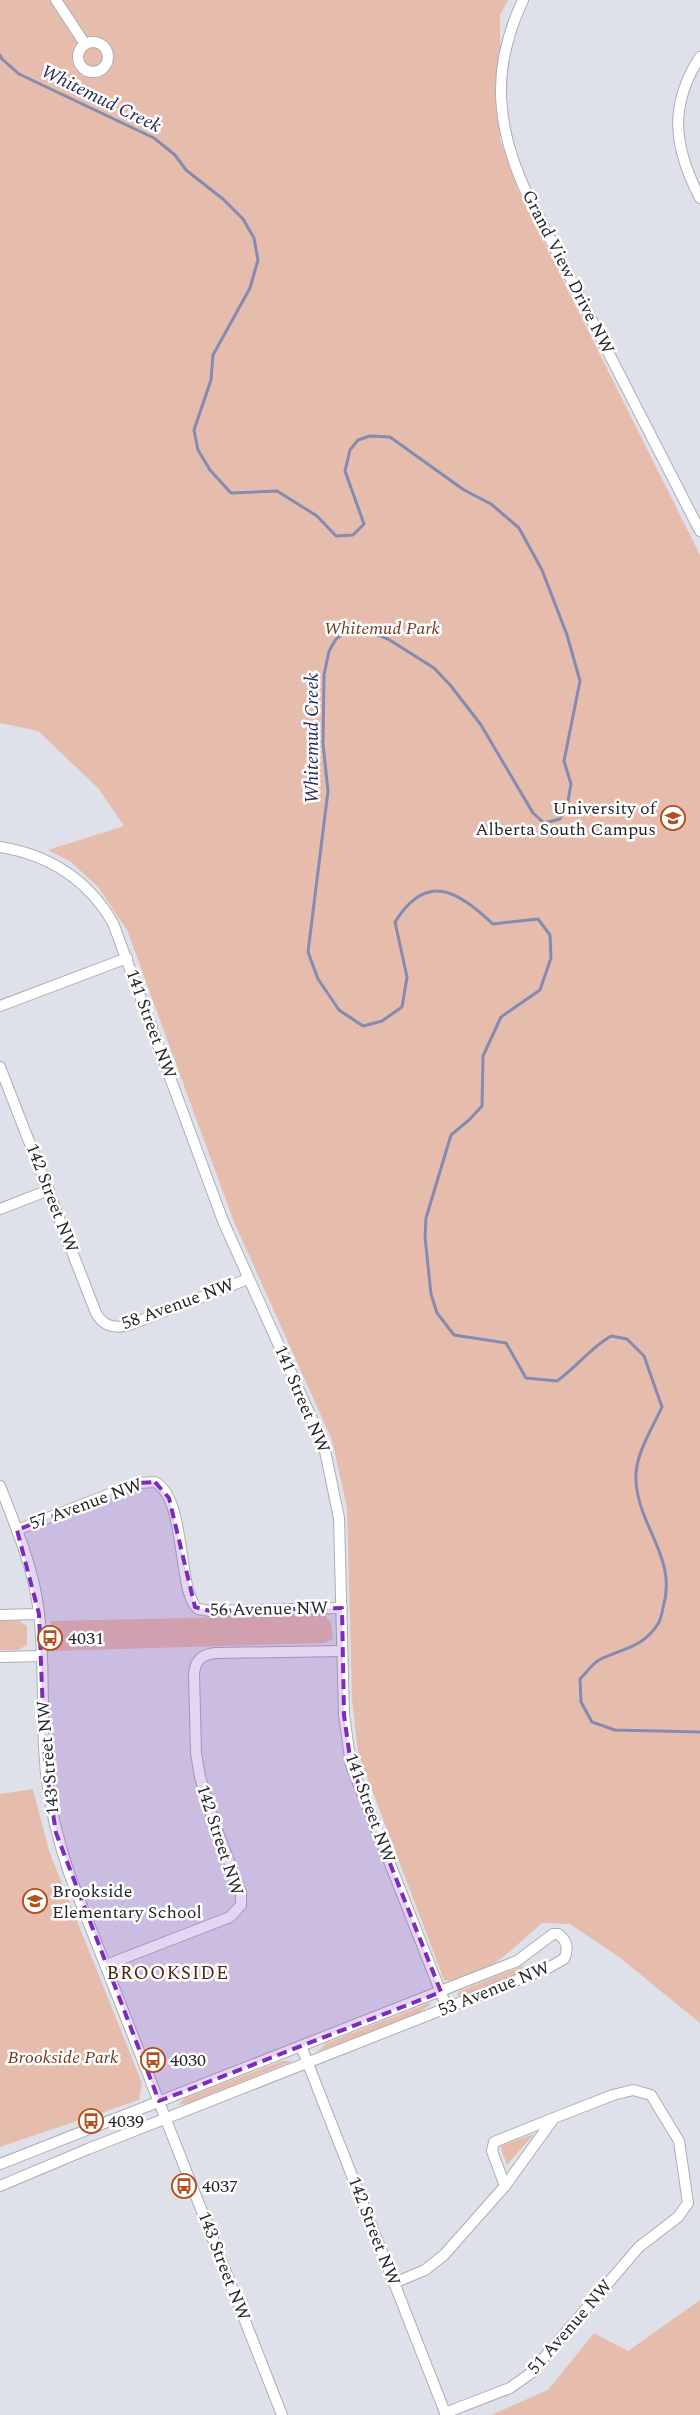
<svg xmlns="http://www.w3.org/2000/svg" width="700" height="2415" viewBox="0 0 700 2415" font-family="Spectral,serif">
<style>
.green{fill:#e6bdac}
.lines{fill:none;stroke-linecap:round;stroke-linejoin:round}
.stream{stroke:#838bb2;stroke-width:3}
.minor-casing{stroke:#acaeb6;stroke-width:12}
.minor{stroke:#fff;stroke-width:10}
.marked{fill:#7b2cbf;fill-opacity:0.2;stroke:#7b2cbf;stroke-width:4;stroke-dasharray:10 6;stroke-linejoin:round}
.labels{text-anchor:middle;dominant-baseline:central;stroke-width:5;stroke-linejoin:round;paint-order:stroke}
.street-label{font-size:18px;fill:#27272b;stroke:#fff}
.park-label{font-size:18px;font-style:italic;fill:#733a21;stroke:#fff}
.poi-label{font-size:18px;fill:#27272b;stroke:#fff;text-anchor:start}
.water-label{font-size:19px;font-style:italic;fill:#272c5f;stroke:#fff}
.neighbourhood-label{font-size:19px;letter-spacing:1px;fill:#55240d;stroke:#fff}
</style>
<rect width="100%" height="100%" fill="#dfe1ea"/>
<g class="green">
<path d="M0 0H508L500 15V140L519 192 700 555V2023L619 1957 570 1924 542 1923C517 1945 478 1985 444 1980L358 1753 352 1699 347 1508 332 1440 234 1222 127 930 98 887 71 862 48 850 124 826 98 788 38 731 0 723Z"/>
<path d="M325 1615 331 1623 333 1639 324 1643 52 1651 51 1621Z"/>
<path d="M18 1620 27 1626V1645L18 1650H0V1621Z"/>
<path d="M33 1789 49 1851 142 2083 139 2100 0 2147V1794Z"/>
<path d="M522 1966 526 1967V1971L461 1997 457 1994 460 1991Z"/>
<path d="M429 2003 431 2004 416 2015 317 2052 327 2043Z"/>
<path d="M282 2061H293L187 2104 178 2105 185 2098Z"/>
<path d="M534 2134 507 2165 500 2146Z"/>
<path d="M700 2300V2415H491L548 2390 594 2333 628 2351Z"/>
</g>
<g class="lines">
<path class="stream" d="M0 55 2 59 19 74 154 138 175 155 186 170 223 199 243 219 254 238 258 260 250 288 213 355 211 380 194 430 198 450 210 470 231 493 277 491 317 516 336 536 353 535 364 524 345 471 350 450 358 440 370 436 390 437 464 490 491 504 519 528 542 570 567 635 580 681 564 761 571 784 568 801 560 819 544 823 533 813 481 725 451 686 434 668 388 639 363 629 348 631 336 639 329 651 324 675 323 744 328 791 308 952 318 979 339 1010 363 1026 382 1021 402 1007 407 977 395 922C427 871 457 891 493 924L538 919 550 935 551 958 540 990 501 1017 483 1056 482 1106 469 1120 451 1135 426 1218 425 1237 431 1294 437 1313 454 1335 506 1343 526 1378 557 1381C578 1366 589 1349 611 1336L627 1339 644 1356 662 1407C652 1429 634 1456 636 1481 639 1529 678 1558 663 1608 662 1613 661 1618 659 1622 644 1648 623 1648 599 1660 592 1664 586 1673 580 1679L581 1702 592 1722 615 1730 700 1732"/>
<defs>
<g id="minor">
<path d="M56 0 85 44"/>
<path d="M523 0C490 70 496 128 528 196L700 531"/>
<circle cx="93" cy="57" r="15"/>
<path d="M700 57C668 106 674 148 700 198"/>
<path d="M0 847C49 855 88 880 113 923L223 1221 324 1446 339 1518 344 1715 351 1765 447 2008"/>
<path d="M0 1006 127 958"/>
<path d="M0 1067 96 1313C103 1326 114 1329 129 1325L248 1279"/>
<path d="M0 1209 49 1190"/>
<path d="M0 1486C16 1527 34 1569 39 1613 45 1662 41 1712 45 1762 48 1801 57 1837 69 1873L282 2415"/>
<path d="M17 1530 138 1483 155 1482C187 1498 177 1593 198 1609L210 1611 342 1608"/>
<path d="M0 1615 39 1614"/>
<path d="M0 1657 42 1656"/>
<path d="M106 1965 230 1917 241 1905V1893L212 1817 200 1777 196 1753 194 1674C195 1660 203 1654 216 1653L342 1651"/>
<path d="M301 2046 446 2415"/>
<path d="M0 2164 517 1961 553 1934H558C567 1940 569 1949 564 1959L548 1968 88 2149 0 2186"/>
<path d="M505 2186 492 2151 494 2142 554 2118"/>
<path d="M394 2283 425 2270 444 2255 505 2186 554 2118 613 2095 633 2090 651 2095 679 2141 688 2203 678 2217 639 2247 531 2373 510 2388 445 2413"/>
</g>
</defs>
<use href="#minor" class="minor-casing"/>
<use href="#minor" class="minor"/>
</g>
<path class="marked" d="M155 1482 169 1498 195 1607 210 1611 342 1608 344 1715 351 1765 441 1992 159 2101 56 1833 45 1762 39 1614 17 1530 138 1483Z"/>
<defs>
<symbol id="university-ring" viewBox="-11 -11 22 22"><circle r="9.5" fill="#fff" stroke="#b34e1d" stroke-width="1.5"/><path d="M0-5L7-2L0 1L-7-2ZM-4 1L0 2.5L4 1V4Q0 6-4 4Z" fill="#b34e1d"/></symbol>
<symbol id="bus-ring" viewBox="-11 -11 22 22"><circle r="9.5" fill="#fff" stroke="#b34e1d" stroke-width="1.5"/><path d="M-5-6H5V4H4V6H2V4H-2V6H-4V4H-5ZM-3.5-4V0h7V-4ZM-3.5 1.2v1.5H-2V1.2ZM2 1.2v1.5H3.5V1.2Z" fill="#b34e1d"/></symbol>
<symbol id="school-ring" viewBox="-11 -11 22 22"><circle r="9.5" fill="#fff" stroke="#b34e1d" stroke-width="1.5"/><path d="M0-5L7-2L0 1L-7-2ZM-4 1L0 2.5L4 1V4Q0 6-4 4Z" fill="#b34e1d"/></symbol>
</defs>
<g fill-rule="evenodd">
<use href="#university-ring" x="659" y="804" width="28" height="28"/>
<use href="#bus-ring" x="36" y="1624" width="28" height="28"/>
<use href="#school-ring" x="21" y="1887" width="28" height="28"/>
<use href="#bus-ring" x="139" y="2046" width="28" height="28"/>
<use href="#bus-ring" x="77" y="2107" width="28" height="28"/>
<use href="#bus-ring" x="170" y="2172" width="28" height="28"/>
</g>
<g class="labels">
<g class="street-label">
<text transform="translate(568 272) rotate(63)">Grand View Drive NW</text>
<text transform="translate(151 1024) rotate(70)">141 Street NW</text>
<text transform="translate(52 1198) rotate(69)">142 Street NW</text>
<text transform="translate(178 1304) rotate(-20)">58 Avenue NW</text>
<text transform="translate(302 1399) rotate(67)">141 Street NW</text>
<text transform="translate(86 1504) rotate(-20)">57 Avenue NW</text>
<text transform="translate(269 1609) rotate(-1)">56 Avenue NW</text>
<text transform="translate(48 1758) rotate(-95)">143 Street NW</text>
<text transform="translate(370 1808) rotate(70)">141 Street NW</text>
<text transform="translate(220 1840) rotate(72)">142 Street NW</text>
<text transform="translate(494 1989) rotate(-22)">53 Avenue NW</text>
<text transform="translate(374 2231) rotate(69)">142 Street NW</text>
<text transform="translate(224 2266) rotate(69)">143 Street NW</text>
<text transform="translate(570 2327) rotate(-49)">51 Avenue NW</text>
</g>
<g class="park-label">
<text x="382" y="628">Whitemud Park</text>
<text x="63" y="2057">Brookside Park</text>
</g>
<g class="poi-label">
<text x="656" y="808" text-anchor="end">University of<tspan x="656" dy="21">Alberta South Campus</tspan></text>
<text x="68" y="1638">4031</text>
<text x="52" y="1891">Brookside<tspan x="52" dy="21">Elementary School</tspan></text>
<text x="170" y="2060">4030</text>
<text x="108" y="2121">4039</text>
<text x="202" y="2186">4037</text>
</g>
<g class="water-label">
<text transform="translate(101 99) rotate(26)">Whitemud Creek</text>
<text transform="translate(312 738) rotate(-90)">Whitemud Creek</text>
</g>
<g class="neighbourhood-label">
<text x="168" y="1973">BROOKSIDE</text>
</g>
</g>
</svg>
